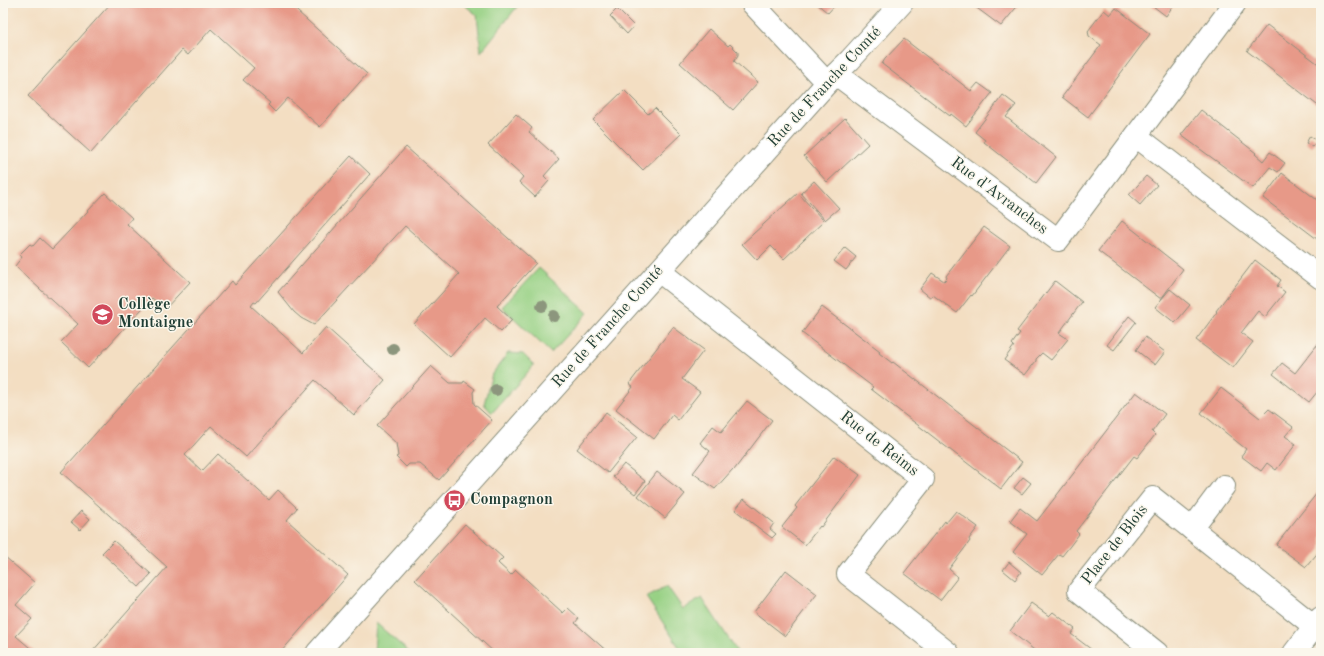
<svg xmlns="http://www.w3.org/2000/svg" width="1324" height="656" viewBox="0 0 1324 656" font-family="'Old Standard TT',serif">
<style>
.green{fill:#98d185;stroke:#5c875c}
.building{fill:#e79988}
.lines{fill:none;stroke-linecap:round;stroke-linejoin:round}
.minor-casing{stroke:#898e7b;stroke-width:24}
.minor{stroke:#fff;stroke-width:22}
.tree{fill:#8c967d}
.labels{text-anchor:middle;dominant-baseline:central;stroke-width:3;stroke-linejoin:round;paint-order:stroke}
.street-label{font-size:16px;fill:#1f3d34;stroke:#fbf7ec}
.poi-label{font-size:16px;font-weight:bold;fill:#1f3d34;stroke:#fbf7ec;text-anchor:start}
</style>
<rect width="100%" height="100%" fill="#fbf7ec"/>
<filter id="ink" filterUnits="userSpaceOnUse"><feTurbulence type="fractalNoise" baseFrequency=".025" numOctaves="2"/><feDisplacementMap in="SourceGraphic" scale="8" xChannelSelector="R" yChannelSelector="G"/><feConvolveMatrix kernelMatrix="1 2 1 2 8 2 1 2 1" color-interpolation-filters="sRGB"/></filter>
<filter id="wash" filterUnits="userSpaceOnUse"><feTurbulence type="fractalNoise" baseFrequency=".012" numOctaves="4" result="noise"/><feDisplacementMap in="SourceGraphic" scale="16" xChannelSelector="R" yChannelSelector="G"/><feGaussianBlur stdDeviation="0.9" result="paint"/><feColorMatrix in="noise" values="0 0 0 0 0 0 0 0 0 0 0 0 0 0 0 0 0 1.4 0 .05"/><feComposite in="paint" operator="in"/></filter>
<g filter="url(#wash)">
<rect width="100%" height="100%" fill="#f3dec2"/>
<g class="green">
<path d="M462 3H520L481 52 477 15Z"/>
<path d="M539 268 588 313 551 353 502 307Z"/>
<path d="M508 353 523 354 534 365 492 413 484 404 492 374Z"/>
<path d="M667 586 683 609 702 598 738 653H683L646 597Z"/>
<path d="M376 623 410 653H374Z"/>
</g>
<g id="blocks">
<g class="building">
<path d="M111 3H288L367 74 320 127 288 98 275 112 268 105 270 103 243 80 254 68 211 29 188 55 182 50 91 153 28 96Z"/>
<path d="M816 3H837L828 13Z"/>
<path d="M976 3H1020L1001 26 974 6Z"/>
<path d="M1149 3H1175L1166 16Z"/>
<path d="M1116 8 1150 34 1088 117 1062 97 1101 45 1089 36 1088 31 1104 10 1110 15Z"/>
<path d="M617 9 634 26 627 34 610 16Z"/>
<path d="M1267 25 1321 66V108L1247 51Z"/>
<path d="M709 29 728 46 730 44 738 52V55L734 61 758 82 733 110 680 63Z"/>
<path d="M904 39 971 91 978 83 992 93 966 126 951 114 950 116 882 64 885 59Z"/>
<path d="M624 90 648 114 655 108 681 134 643 170 593 120Z"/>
<path d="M1003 95 1016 105 1006 117 1056 157 1036 183 984 142 985 140 975 132Z"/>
<path d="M1201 110 1256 153 1255 154 1263 161 1270 152 1285 163 1278 172 1270 167 1253 188 1181 135Z"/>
<path d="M516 114 532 128 529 132 559 159 544 176 549 181 535 197 519 182 523 177 488 145Z"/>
<path d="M845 118 868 144 827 182 804 156Z"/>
<path d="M1310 136 1317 141 1312 147 1306 143Z"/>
<path d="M406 147 536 263 497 306 512 320 501 332 485 318 450 357 414 324 459 274 405 226 314 325 301 318 294 312 278 292Z"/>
<path d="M351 156 370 174 256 303 254 302 251 306 303 353 326 327 385 380 354 415 315 380 246 457 211 426 185 455 202 471 218 454 269 500 278 490 297 508 287 520 348 575 280 653H91L167 567 61 472 232 281 235 285Z"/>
<path d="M1282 173 1321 203V242L1263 198Z"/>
<path d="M1146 176 1157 185 1140 205 1129 195Z"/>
<path d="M814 181 839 208 825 220 801 193Z"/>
<path d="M105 193 132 218 127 224 190 282 165 309 152 298 88 368 61 342 78 324 15 266 22 257 19 255 30 244 33 246 40 238 52 249Z"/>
<path d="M798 193 824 221 784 259 771 246 757 260 742 244Z"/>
<path d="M1122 221 1183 269 1161 299 1098 251Z"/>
<path d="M984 227 1010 246 972 296 971 295 957 313 933 295 931 298 920 289 932 273 944 281 947 278 946 276Z"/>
<path d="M845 248 856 257 846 270 834 261Z"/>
<path d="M1255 260 1281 280 1277 286 1285 292 1265 317 1258 311 1241 333 1253 342 1233 368 1196 340 1217 312 1216 311Z"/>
<path d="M1055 281 1082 302 1059 333 1068 339 1051 360 1042 353 1036 359V361L1025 375 1004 360 1014 346 1012 344 1020 333 1017 331Z"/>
<path d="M1170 289 1190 305 1175 323 1155 307Z"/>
<path d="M822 307 880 351 879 353 892 363 893 362 1022 462 1001 489 871 389 873 387 802 333Z"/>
<path d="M1129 316 1136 322 1114 350 1107 345Z"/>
<path d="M673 327 704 350 682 379 700 392 678 420 672 415 654 439 616 409 633 387 629 384Z"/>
<path d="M1145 337 1165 352 1155 365 1136 350Z"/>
<path d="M1321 340V392L1320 393 1318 391 1309 402 1273 374 1282 363 1295 373Z"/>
<path d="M431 366 450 383H463L464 381 475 389 473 392 474 404 492 420 439 480 420 464H409L406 467 396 457 398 456 396 443 377 426Z"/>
<path d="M1221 388 1260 418 1269 409 1293 427 1285 436 1296 444 1276 470 1267 463 1261 471 1241 456 1246 449 1201 413Z"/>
<path d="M1136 392 1165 414 1152 432 1155 435 1137 458 1134 456 1076 531 1079 534 1070 546 1062 556 1059 554 1042 575 1013 552 1027 534 1010 521 1020 508 1037 521Z"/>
<path d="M747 401 772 420 734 470 733 469 715 489 693 473 710 451 700 443 713 426 721 432Z"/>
<path d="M606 412 637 437 608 473 577 449Z"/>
<path d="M834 456 860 475 821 527 820 526 805 545 782 527 797 508 795 506Z"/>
<path d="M624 464 645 481 635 494 613 477Z"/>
<path d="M657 472 685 494 665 518 638 496Z"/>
<path d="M1023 477 1031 483 1022 494 1014 488Z"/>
<path d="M1321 488V549L1306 567 1276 545Z"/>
<path d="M744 499 774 523 770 529 776 534 772 538 735 510Z"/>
<path d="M81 511 90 519 80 530 71 522Z"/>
<path d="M956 511 978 527 969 539 970 541 949 569 958 577 940 600 904 573 945 521 946 523Z"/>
<path d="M465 524 503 558 498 563 511 575 516 570 563 613 568 608 579 618 575 623 609 653H495L415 580Z"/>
<path d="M114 541 151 574 139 587 102 553Z"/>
<path d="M4 556 35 583 16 605 32 619 16 636 36 653H3V557Z"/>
<path d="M1009 562 1021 572 1015 580 1003 570Z"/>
<path d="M786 570 817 594 785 636 754 612Z"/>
<path d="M1031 603 1049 616 1053 612 1075 629 1071 634 1096 653H1038L1010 631Z"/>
</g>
</g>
</g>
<g filter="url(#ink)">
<use href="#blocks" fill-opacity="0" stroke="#898e7b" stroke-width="1"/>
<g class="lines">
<defs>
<g id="minor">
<path d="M752 3 827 83"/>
<path d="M836 74 1058 240 1235 3"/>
<path d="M1136 136 1321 278"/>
<path d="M659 271 923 479 848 574 948 653"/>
<path d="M1192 529 1224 486"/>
<path d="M317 653 827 83 850 60 902 3"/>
<path d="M1157 653 1079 591 1153 498 1314 626"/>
<path d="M1294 653 1321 618"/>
</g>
</defs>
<use href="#minor" class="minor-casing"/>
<use href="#minor" class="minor"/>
</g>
<g class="tree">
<circle cx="542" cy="306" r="6"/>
<circle cx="554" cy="316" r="6"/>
<circle cx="393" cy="349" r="6"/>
<circle cx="496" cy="390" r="6"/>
</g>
</g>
<defs>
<symbol id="school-disc" viewBox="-11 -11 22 22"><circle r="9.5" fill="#d1495b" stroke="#fbf7ec"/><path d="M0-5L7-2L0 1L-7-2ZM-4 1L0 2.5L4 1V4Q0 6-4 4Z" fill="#fff"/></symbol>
<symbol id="bus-disc" viewBox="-11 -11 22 22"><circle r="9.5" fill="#d1495b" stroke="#fbf7ec"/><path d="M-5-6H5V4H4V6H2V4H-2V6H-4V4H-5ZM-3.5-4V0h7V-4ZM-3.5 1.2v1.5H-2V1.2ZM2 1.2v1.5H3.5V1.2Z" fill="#fff"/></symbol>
</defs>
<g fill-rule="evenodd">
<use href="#school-disc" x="90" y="302" width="25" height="25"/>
<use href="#bus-disc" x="442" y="488" width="25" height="25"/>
</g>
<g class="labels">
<g class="street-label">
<text transform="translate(825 87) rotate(-47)">Rue de Franche Comté</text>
<text transform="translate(999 196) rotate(37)">Rue d'Avranches</text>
<text transform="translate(608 327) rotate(-48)">Rue de Franche Comté</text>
<text transform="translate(879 444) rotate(38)">Rue de Reims</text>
<text transform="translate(1115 545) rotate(-52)">Place de Blois</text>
</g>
<g class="poi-label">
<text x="118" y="305">Collège<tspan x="118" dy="18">Montaigne</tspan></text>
<text x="470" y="500">Compagnon</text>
</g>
</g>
<rect width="1324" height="656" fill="none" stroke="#fbf7ec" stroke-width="16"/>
</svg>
